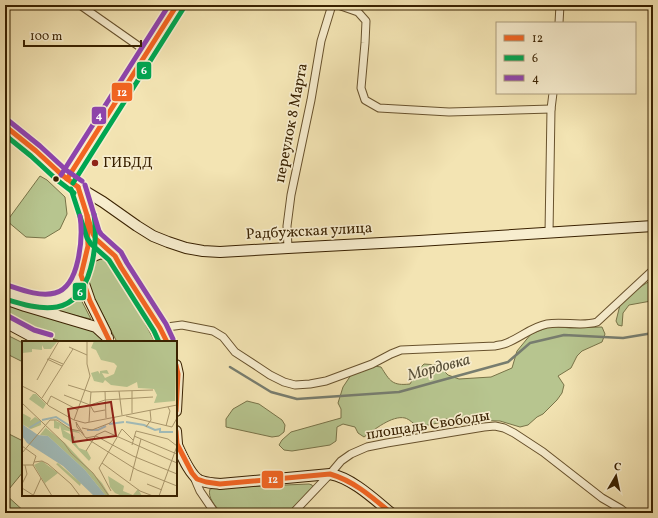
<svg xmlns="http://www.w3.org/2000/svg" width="658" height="518" viewBox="0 0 658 518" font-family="Vollkorn,serif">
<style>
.green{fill:#b7c58f;stroke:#787348}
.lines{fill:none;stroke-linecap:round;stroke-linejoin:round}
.stream{stroke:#777d6f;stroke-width:2.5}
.minor-casing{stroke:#68522d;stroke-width:9}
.tertiary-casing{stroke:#68522d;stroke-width:11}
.secondary-casing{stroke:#392100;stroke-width:12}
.minor{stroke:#f7edce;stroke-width:7}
.tertiary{stroke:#f7edce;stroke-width:9}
.secondary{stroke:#f7edce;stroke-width:10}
.bus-1-casing{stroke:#f7edce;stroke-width:8}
.bus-2-casing{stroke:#f7edce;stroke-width:8}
.bus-3-casing{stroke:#f7edce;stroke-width:8}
.bus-1{stroke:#f26522;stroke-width:5}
.bus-2{stroke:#00a651;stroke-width:5}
.bus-3{stroke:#8e44ad;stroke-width:5}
.poi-dot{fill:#8f2418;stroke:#f7edce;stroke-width:1.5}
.bus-dot{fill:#392100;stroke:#f7edce;stroke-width:1.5}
.labels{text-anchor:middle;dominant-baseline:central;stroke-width:3.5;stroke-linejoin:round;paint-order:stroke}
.street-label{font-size:15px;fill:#392100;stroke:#f7edce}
.poi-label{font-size:15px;fill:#392100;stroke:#f7edce;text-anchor:start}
.water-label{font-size:16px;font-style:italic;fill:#584f38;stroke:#f7edce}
.inset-river{fill:none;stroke:#a1bbb9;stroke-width:2}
.inset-road{fill:none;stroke:#a9966b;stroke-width:1}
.view{fill:#8f2418;fill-opacity:0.15;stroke:#8f2418;stroke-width:2}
.inset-edge{fill:none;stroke:#392100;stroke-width:2}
.line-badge{stroke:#f7edce;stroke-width:1.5}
.badge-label{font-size:11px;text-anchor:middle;font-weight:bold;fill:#fff}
</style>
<rect width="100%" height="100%" fill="#f3e4b3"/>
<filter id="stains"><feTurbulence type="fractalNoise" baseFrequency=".005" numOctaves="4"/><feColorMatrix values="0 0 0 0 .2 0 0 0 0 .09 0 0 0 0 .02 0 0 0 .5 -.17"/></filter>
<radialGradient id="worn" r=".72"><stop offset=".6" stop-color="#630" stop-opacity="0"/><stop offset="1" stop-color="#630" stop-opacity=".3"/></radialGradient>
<g class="green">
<path d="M40 176 47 180 65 197 67 214 60 229 45 238 26 237 7 221Z"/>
<path d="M103 259 109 261 114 265 155 342H117L86 282C86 269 89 261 103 259Z"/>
<path d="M653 279V299L651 301 629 305 623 313 622 326 618 325 616 321 620 305 637 289Z"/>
<path d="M76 290 91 319 43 308C59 304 67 304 76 290Z"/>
<path d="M5 304 92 330 100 337 103 342H63L48 337 14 324 5 319Z"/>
<path d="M551 326 570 328 602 327 605 334 602 342 582 351 577 356 571 368 558 376 564 385 562 393 557 400 543 414 537 417 528 425 520 427 500 421 446 419 438 423 418 427C414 424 409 419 405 418 392 415 374 430 364 437L358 433 355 427 343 424 337 427 336 441 330 445 292 451 284 450 279 445 282 440 291 432 341 418V409L338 403 343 387 351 375 374 366 381 367C390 381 392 386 410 384L419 369 424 364 438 365 448 375 459 379 491 377 512 368 517 351 531 334Z"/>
<path d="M5 334 23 343V362L5 353Z"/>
<path d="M247 401 259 404 282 420 285 425 284 432 279 436 272 437 226 427V419L233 409Z"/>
<path d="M9 434 23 441V472L5 494 26 513H5V436Z"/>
<path d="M309 484 312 485 313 487 311 491 289 513H221C216 506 207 498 210 489L216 488Z"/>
</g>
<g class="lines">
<path class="stream" d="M230 367 271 392 297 399 399 392 508 362 530 343 564 335 623 338 653 333"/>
<defs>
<g id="minor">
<path d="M80 5 147 52"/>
<path d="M338 5 358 12 366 21 365 43 361 88 365 100 379 108 449 112 551 109"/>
<path d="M559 23 560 5"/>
<path d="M549 233 551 109 553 93"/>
<path d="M288 248 287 226 291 195 311 100 321 41 332 5"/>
<path d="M160 328 182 325 213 331 223 337 235 352 258 367 270 375 284 382 295 385 310 384 326 381 372 364 391 354 401 350 495 346C498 345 501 345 504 344 519 339 531 327 547 324 563 321 582 327 597 322L653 270"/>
<path d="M194 477 200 491 215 513"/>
<path d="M293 513 330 474 341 461 351 454 367 447 387 443 484 427 495 426 504 428 514 433 543 452 602 498 621 509 626 513"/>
</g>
<path id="tertiary" d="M5 126 36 151 67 179 177 5"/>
<g id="secondary">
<path d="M67 179 78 187 103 202 137 226 153 236 168 242 186 248 203 251 220 252 288 248 419 241 653 226"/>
<path d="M78 187 93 234 96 239 115 256 121 267 160 328 167 342"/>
<path d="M84 264C89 258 97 253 104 253 108 253 111 254 114 255"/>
<path d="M81 275 90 301 106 333"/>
<path d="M5 292 37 300 51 301 62 298 70 292 75 286 78 280 86 256 88 246V226"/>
<path d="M5 299 25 306 96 327 108 338"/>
<path d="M5 322 31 336 49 342"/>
<path d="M176 365 178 374 176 411"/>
<path d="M176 431 177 444"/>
<path d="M176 443C181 453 189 474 199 480 205 483 213 483 220 484L330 474C352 478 374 499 391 513"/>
</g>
</defs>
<use href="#minor" class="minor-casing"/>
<use href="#tertiary" class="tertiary-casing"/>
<use href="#secondary" class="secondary-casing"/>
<use href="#minor" class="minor"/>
<use href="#tertiary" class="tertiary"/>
<use href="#secondary" class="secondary"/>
<defs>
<g id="bus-1">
<path d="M5 126 36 151 62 175 78 187"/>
<path d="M67 179 177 5"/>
<path d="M78 187 93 234 96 239 115 256 121 267 160 328 167 342"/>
<path d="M87 215 88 246 81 275 90 301 110 342"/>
<path d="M176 365 178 374 176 411"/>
<path d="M176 431 177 444 192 473 197 479 206 482 220 484 330 474C354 481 372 497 391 513"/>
</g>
<g id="bus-2">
<path d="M5 135 31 156 57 180 74 193"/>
<path d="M73 183 183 9"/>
<path d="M71 189 87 238 91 244 109 260 154 331 159 342"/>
<path d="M5 299C21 304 40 310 57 307 93 300 98 243 94 214"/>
</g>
<g id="bus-3">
<path d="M9 121 40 146 66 170 82 181"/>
<path d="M61 175 169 5"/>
<path d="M85 185 99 231 101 234 121 252 127 263 166 324 173 339"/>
<path d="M7 285C22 290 40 297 55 293 80 287 83 236 80 216"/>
<path d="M8 316 34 330 51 335"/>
</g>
</defs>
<use href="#bus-1" class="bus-1-casing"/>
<use href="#bus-2" class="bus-2-casing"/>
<use href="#bus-3" class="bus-3-casing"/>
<use href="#bus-1" class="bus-1"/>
<use href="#bus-2" class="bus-2"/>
<use href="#bus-3" class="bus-3"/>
</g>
<circle class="poi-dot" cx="95" cy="163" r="4"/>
<circle class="bus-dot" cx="56" cy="179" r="3.5"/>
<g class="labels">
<g class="street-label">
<text transform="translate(292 123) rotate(-79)">переулок 8 Марта</text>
<text transform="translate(309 232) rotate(-3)">Радбужская улица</text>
<text transform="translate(428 426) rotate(-9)">площадь Свободы</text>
</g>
<g class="poi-label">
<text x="103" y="163">ГИБДД</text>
</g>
<g class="water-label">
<text transform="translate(439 368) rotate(-15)">Мордовка</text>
</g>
</g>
<g transform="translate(22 341)">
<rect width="155" height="155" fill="#f3e4b3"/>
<path d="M0 0H36L29 8H22L20 4V9L10 8V11L0 12ZM72 0H155L153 60 132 62 135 54 132 48 116 47 115 41 105 46 89 44 83 39 81 42 72 40 69 32 76 30 78 33V30L85 29 87 33 80 32 83 37 92 33 95 25 92 22 79 19 74 9 69 7ZM11 53H14L24 63 21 68 7 58ZM0 72 9 77 8 80 13 76 19 80V84L9 88 0 83ZM32 79 57 91 62 97 57 92 41 89 53 96 52 100 57 107 65 110 69 117 67 120 48 100 41 96 38 84 37 88 32 87ZM25 85 24 87 43 102 80 142 88 155H84L63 129 26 95 18 94ZM20 120 36 132 23 142 26 148 12 124ZM36 122 59 142 58 145 34 123ZM86 135 102 145 101 150 111 154 116 148 120 155H100L93 152 88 146Z" fill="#b7c58f"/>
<path d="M0 83 16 94 26 95 63 129 84 155H72L41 125 5 102 0 95Z" fill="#a1bbb9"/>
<path class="inset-river" d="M20 79 34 76 48 85M104 81 122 84 133 89 138 88V91H151M87 83 102 81M7 87 19 80M65 89H76L84 85M14 98 26 106"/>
<path class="inset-road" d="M47 6 65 14M27 17 37 0M27 17 41 23M25 18 40 25M15 39 27 17M46 44 69 51 131 49M0 45 14 52 27 65 52 79 68 35 65 23V0M83 50 84 77M97 50 100 74M110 50V72M42 54 68 64 83 59 131 56M20 57 51 8M0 62 42 102 49 112 71 132 87 155M25 63 29 55 56 69M68 63 69 51M68 64 72 71 83 69M104 75 150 86 155 77M52 79 63 82 155 64M54 81 55 86 64 97 74 95 111 115 155 133M54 81 62 94M67 81 68 64M144 85 148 70 146 66M124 86 129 79 128 69M60 87 70 89 88 82 93 76M112 95 155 113M64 97 115 129 155 145M111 99 100 88 80 122 118 150 131 155M110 104 114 90 146 98 155 105M0 105 14 115 11 124H0M64 110 74 94 83 90 155 122M0 112 28 79H35L48 88 58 90M12 121 20 120 26 123 49 143 58 155M80 122 77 127 89 150M11 124 30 155M108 140 119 98M0 143 5 133 3 124M125 143 140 149M0 147 11 154M11 155 19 137M137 155 155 105"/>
<path class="view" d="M89 61 94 95 51 101 46 68Z"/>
<rect width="155" height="155" class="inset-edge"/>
</g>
<g class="line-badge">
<rect x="136" y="61" width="16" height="19" rx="4" fill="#00a651"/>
<rect x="111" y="82" width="22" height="20" rx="4" fill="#f26522"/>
<rect x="91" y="106" width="16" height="19" rx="4" fill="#8e44ad"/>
<rect x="72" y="282" width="15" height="19" rx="4" fill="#00a651"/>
<rect x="261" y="470" width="23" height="19" rx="4" fill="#f26522"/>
</g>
<g class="badge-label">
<text x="144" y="74">6</text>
<text x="122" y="96">12</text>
<text x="99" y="119">4</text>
<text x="80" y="296">6</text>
<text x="273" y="483">12</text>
</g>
<rect width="658" height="518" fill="none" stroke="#f3e4b3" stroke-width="20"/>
<rect x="6" y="6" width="646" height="506" fill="none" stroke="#392100" stroke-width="2"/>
<rect x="10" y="10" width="638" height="498" fill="none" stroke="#392100"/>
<rect x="496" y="22" width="140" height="72" fill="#f7edce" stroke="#ab9b7c"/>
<rect x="504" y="35" width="20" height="6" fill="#f26522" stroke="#ab9b7c"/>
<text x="532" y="42" font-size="12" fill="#392100">12</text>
<rect x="504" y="55" width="20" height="6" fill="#00a651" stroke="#ab9b7c"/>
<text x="532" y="62" font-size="12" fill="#392100">6</text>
<rect x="504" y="75" width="20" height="6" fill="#8e44ad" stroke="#ab9b7c"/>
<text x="532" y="82" font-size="12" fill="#392100">4</text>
<g transform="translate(616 476) rotate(9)" stroke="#f7edce" stroke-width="3" paint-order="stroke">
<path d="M0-3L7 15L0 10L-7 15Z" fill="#392100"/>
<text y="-6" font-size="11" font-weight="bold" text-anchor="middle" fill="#392100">С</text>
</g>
<path d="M24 40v6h117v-6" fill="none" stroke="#392100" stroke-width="2"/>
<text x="30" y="40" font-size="12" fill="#392100" stroke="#f7edce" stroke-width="3" paint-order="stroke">100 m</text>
<rect width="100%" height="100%" filter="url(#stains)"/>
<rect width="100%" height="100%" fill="url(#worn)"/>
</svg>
